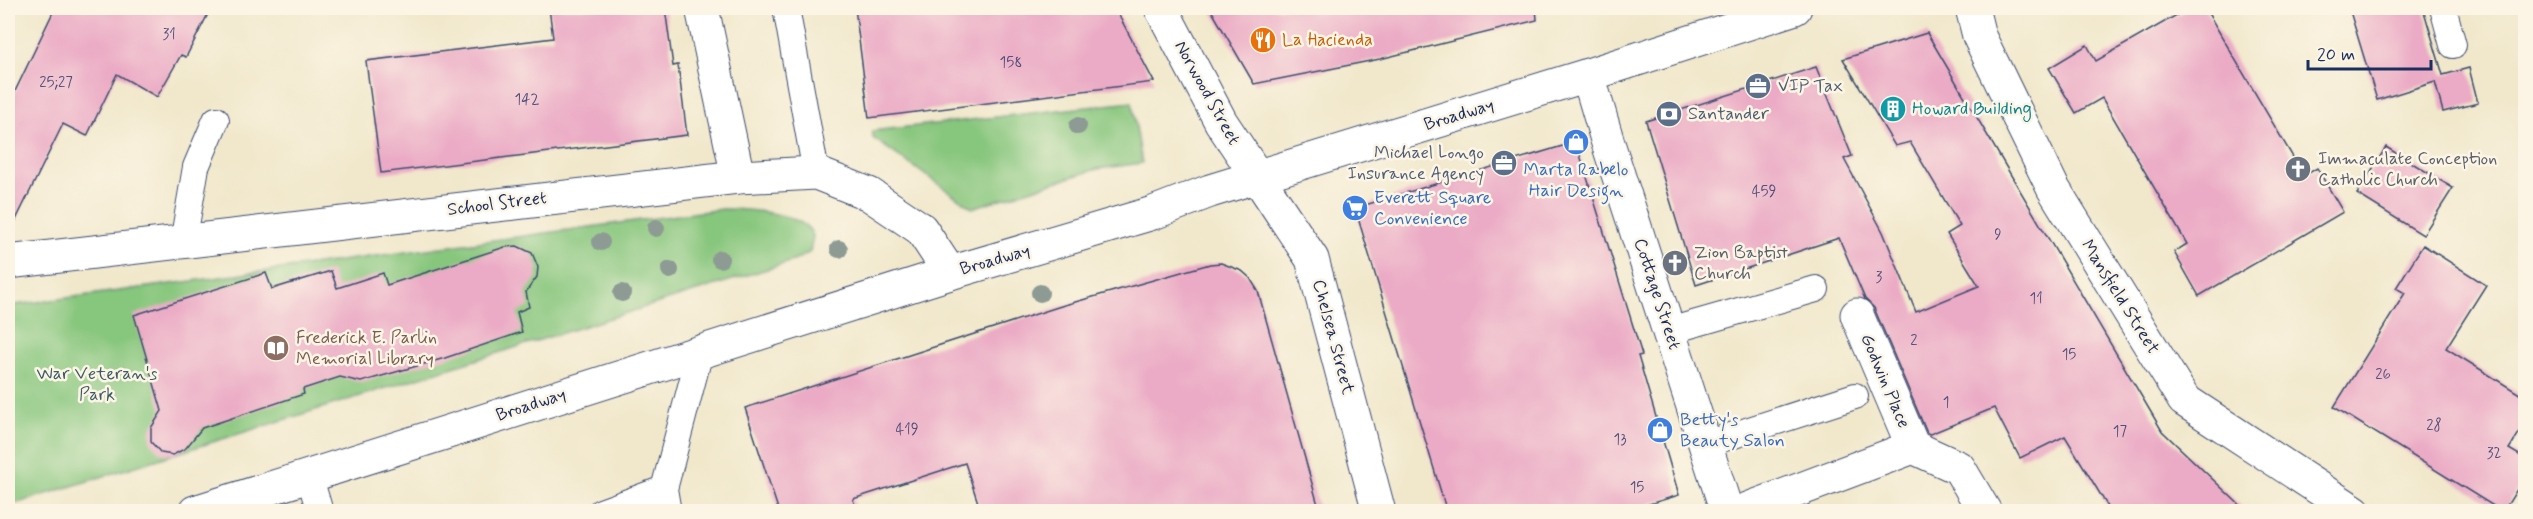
<svg xmlns="http://www.w3.org/2000/svg" width="2533" height="519" viewBox="0 0 2533 519" font-family="Mynerve,sans-serif">
<style>
.green{fill:#87c67d;stroke:#517a6e;stroke-width:1.5}
.building{fill:#ebaac5}
.lines{fill:none;stroke-linecap:round;stroke-linejoin:round}
.service-casing{stroke:#3b4b6e;stroke-width:28}
.minor-casing{stroke:#3b4b6e;stroke-width:35}
.tertiary-casing{stroke:#3b4b6e;stroke-width:35}
.secondary-casing{stroke:#3b4b6e;stroke-width:35}
.primary-casing{stroke:#3b4b6e;stroke-width:35}
.service{stroke:#fff;stroke-width:26}
.minor{stroke:#fff;stroke-width:33}
.tertiary{stroke:#fff;stroke-width:33}
.secondary{stroke:#fff;stroke-width:33}
.primary{stroke:#fff;stroke-width:33}
.tree{fill:#8d9b94}
.labels{text-anchor:middle;dominant-baseline:central;stroke-width:5;stroke-linejoin:round;paint-order:stroke}
.number-label{font-size:15px;fill:#4f4e78}
.food-label{font-size:18px;fill:#c56008;stroke:#fcf5e5;text-anchor:start}
.service-label{font-size:18px;fill:#4e5e75;stroke:#fcf5e5;text-anchor:start}
.street-label{font-size:18px;fill:#1b2f5e;stroke:#fcf5e5}
.culture-label{font-size:18px;fill:#0d838f;stroke:#fcf5e5;text-anchor:start}
.worship-label{font-size:18px;fill:#5b616d;stroke:#fcf5e5;text-anchor:start}
.shop-label{font-size:18px;fill:#366cbe;stroke:#fcf5e5;text-anchor:start}
.education-label{font-size:18px;fill:#785e54;stroke:#fcf5e5;text-anchor:start}
.park-label{font-size:18px;fill:#3b5c67;stroke:#fcf5e5}
</style>
<rect width="100%" height="100%" fill="#fcf5e5"/>
<filter id="ink" filterUnits="userSpaceOnUse"><feTurbulence type="fractalNoise" baseFrequency=".0167" numOctaves="2"/><feDisplacementMap in="SourceGraphic" scale="12" xChannelSelector="R" yChannelSelector="G"/><feConvolveMatrix kernelMatrix="1 2 1 2 8 2 1 2 1" color-interpolation-filters="sRGB"/></filter>
<filter id="wash" filterUnits="userSpaceOnUse"><feTurbulence type="fractalNoise" baseFrequency=".008" numOctaves="4" result="noise"/><feDisplacementMap in="SourceGraphic" scale="24" xChannelSelector="R" yChannelSelector="G"/><feGaussianBlur stdDeviation="1.35" result="paint"/><feColorMatrix in="noise" values="0 0 0 0 0 0 0 0 0 0 0 0 0 0 0 0 0 1.4 0 .05"/><feComposite in="paint" operator="in"/></filter>
<g filter="url(#wash)">
<rect width="100%" height="100%" fill="#f1e8cc"/>
<g class="green">
<path d="M1132 102 1142 163 1097 169 972 208 873 138 872 131Z"/>
<path d="M722 209C744 209 806 212 813 236L810 252 796 260 8 506V306Z"/>
</g>
<g id="blocks">
<g class="building">
<path d="M55 8H211L186 57 181 55 157 97 117 74 87 136 63 124 8 236V106Z"/>
<path d="M549 8H665L673 66 678 65 687 135 381 173 366 61 553 38Z"/>
<path d="M855 8H1115L1154 82 869 118Z"/>
<path d="M1210 8H1536L1537 20 1380 59 1254 84Z"/>
<path d="M2189 8H2205L2304 176 2317 168 2343 212 2199 296 2174 252 2187 244 2102 98 2076 113 2049 68 2087 45 2096 61Z"/>
<path d="M2349 8H2423L2443 75 2469 68 2478 103 2443 112 2435 82 2377 100Z"/>
<path d="M1927 33 2162 431 2247 512H2111L2065 436 2020 458 1994 408 1930 434 1927 433 1874 308 1865 299 1839 238 1696 285 1646 121 1816 67 1852 156 1844 159 1883 232 1916 312 1979 286 1947 234 1960 226 1910 142 1895 146 1843 59Z"/>
<path d="M1576 142 1642 355 1638 356 1679 495 1623 512H1447L1355 208Z"/>
<path d="M2386 147 2453 188 2423 235 2357 194Z"/>
<path d="M2423 245 2486 285 2446 348 2526 398V422L2509 449 2526 459V475L2503 512 2334 407 2405 293 2396 288Z"/>
<path d="M517 246 532 253 538 267 537 277 526 292 529 307 517 312 522 332 445 358 361 382 340 377 303 389 304 394 202 428 186 448 173 455 161 453 151 442V428L162 411 134 315 266 273 272 289 331 271 337 288 383 273 387 285 505 247Z"/>
<path d="M1221 263 1242 271 1250 278 1258 291 1320 512H981L965 463 853 499 857 512H779L745 408 1061 306 1210 264Z"/>
</g>
</g>
</g>
<g filter="url(#ink)">
<use href="#blocks" fill-opacity="0" stroke="#3b4b6e" stroke-width="1.5"/>
<g class="lines">
<defs>
<g id="service">
<path d="M786 8 816 173"/>
<path d="M2443 8 2453 45"/>
<path d="M183 243 196 167 216 120"/>
<path d="M1669 331 1816 289"/>
<path d="M1706 444 1855 396"/>
<path d="M309 475 320 512"/>
<path d="M601 512 664 489"/>
<path d="M668 512 664 489 700 352"/>
</g>
<g id="minor">
<path d="M702 8 738 177"/>
<path d="M1972 8 1979 36 2053 188 2184 400 2355 512"/>
<path d="M1913 447 1959 468 1985 512"/>
<path d="M1740 512 1913 447 1857 315"/>
</g>
<g id="tertiary">
<path d="M1161 8 1221 122 1257 176"/>
<path d="M1588 75 1608 143 1727 512"/>
</g>
<g id="secondary">
<path d="M1257 176 1312 259 1379 512"/>
<path d="M8 262 738 177 816 173 869 194 921 229 950 273"/>
</g>
<path id="primary" d="M195 512 950 273 1153 213 1210 191 1588 75 1795 8"/>
</defs>
<use href="#service" class="service-casing"/>
<use href="#minor" class="minor-casing"/>
<use href="#tertiary" class="tertiary-casing"/>
<use href="#secondary" class="secondary-casing"/>
<use href="#primary" class="primary-casing"/>
<use href="#service" class="service"/>
<use href="#minor" class="minor"/>
<use href="#tertiary" class="tertiary"/>
<use href="#secondary" class="secondary"/>
<use href="#primary" class="primary"/>
</g>
<g class="tree">
<circle cx="1078" cy="126" r="9"/>
<circle cx="656" cy="228" r="9"/>
<circle cx="601" cy="242" r="9"/>
<circle cx="839" cy="249" r="9"/>
<circle cx="720" cy="259" r="9"/>
<circle cx="670" cy="270" r="9"/>
<circle cx="622" cy="293" r="9"/>
<circle cx="1040" cy="293" r="9"/>
</g>
</g>
<defs>
<symbol id="restaurant-disc" viewBox="-11 -11 22 22"><circle r="9.5" fill="#e8710a" stroke="#fcf5e5"/><path d="M-5-6h1v4h1v-4h1v4h1v-4h1v5L-1.5 .5V6h-2V.5L-5-1ZM5-6V6H3V1.5H1.5Q1.5-4 5-6Z" fill="#fff"/></symbol>
<symbol id="office-disc" viewBox="-11 -11 22 22"><circle r="9.5" fill="#5c6f8a" stroke="#fcf5e5"/><path d="M-6-3h4V-5.5h4V-3h4V5H-6ZM-1-4.5V-3h2v-1.5ZM-6 0V1H6V0Z" fill="#fff"/></symbol>
<symbol id="building-disc" viewBox="-11 -11 22 22"><circle r="9.5" fill="#0f9aa8" stroke="#fcf5e5"/><path d="M-4-6H4V6H1V3H-1V6H-4ZM-2.5-4.3h1.7v1.8h-1.7ZM.8-4.3h1.7v1.8H.8ZM-2.5-1h1.7V.8h-1.7ZM.8-1h1.7V.8H.8Z" fill="#fff"/></symbol>
<symbol id="bank-disc" viewBox="-11 -11 22 22"><circle r="9.5" fill="#5c6f8a" stroke="#fcf5e5"/><path d="M-6-4H6V4H-6ZM0-2.3a2.3 2.3 0 1 0 0 4.6a2.3 2.3 0 1 0 0-4.6Z" fill="#fff"/></symbol>
<symbol id="shop-disc" viewBox="-11 -11 22 22"><circle r="9.5" fill="#3f7fe0" stroke="#fcf5e5"/><path d="M-5-2.5h2.3a2.7 3.5 0 0 1 5.4 0H5L5.5 6h-11ZM-1.5-2.5h3a1.5 2.3 0 0 0-3 0Z" fill="#fff"/></symbol>
<symbol id="church-disc" viewBox="-11 -11 22 22"><circle r="9.5" fill="#6b7280" stroke="#fcf5e5"/><path d="M-1.2-6h2.4v3.5h3.3v2.4h-3.3V6h-2.4V-.1h-3.3v-2.4h3.3Z" fill="#fff"/></symbol>
<symbol id="supermarket-disc" viewBox="-11 -11 22 22"><circle r="9.5" fill="#3f7fe0" stroke="#fcf5e5"/><path d="M-6-5.5h2.5l.6 2H6L4.5 2H-2.5L-4.4-4H-6ZM-1.5 3.2a1.3 1.3 0 1 0 .1 0ZM3 3.2a1.3 1.3 0 1 0 .1 0Z" fill="#fff"/></symbol>
<symbol id="library-disc" viewBox="-11 -11 22 22"><circle r="9.5" fill="#8d6e63" stroke="#fcf5e5"/><path d="M-6-4Q-3-5.5-.7-3.5V5Q-3 3-6 4ZM6-4Q3-5.5 .7-3.5V5Q3 3 6 4Z" fill="#fff"/></symbol>
</defs>
<g fill-rule="evenodd">
<use href="#restaurant-disc" x="1248" y="25" width="30" height="30"/>
<use href="#office-disc" x="1743" y="71" width="30" height="30"/>
<use href="#building-disc" x="1878" y="94" width="30" height="30"/>
<use href="#bank-disc" x="1654" y="99" width="30" height="30"/>
<use href="#shop-disc" x="1561" y="127" width="30" height="30"/>
<use href="#office-disc" x="1489" y="148" width="30" height="30"/>
<use href="#church-disc" x="2283" y="154" width="30" height="30"/>
<use href="#supermarket-disc" x="1340" y="193" width="30" height="30"/>
<use href="#church-disc" x="1660" y="248" width="30" height="30"/>
<use href="#library-disc" x="261" y="333" width="30" height="30"/>
<use href="#shop-disc" x="1645" y="415" width="30" height="30"/>
</g>
<g class="labels">
<g class="number-label">
<text x="169" y="35">31</text>
<text x="1011" y="63">158</text>
<text x="56" y="83">25;27</text>
<text x="527" y="100">142</text>
<text x="1764" y="192">459</text>
<text x="1998" y="235">9</text>
<text x="1879" y="278">3</text>
<text x="2036" y="299">11</text>
<text x="1914" y="341">2</text>
<text x="2069" y="355">15</text>
<text x="2383" y="375">26</text>
<text x="1946" y="403">1</text>
<text x="2434" y="426">28</text>
<text x="907" y="430">419</text>
<text x="2120" y="432">17</text>
<text x="1620" y="440">13</text>
<text x="2494" y="454">32</text>
<text x="1637" y="488">15</text>
</g>
<g class="food-label">
<text x="1282" y="40">La Hacienda</text>
</g>
<g class="service-label">
<text x="1778" y="86">VIP Tax</text>
<text x="1688" y="114">Santander</text>
<text x="1484" y="153" text-anchor="end">Michael Longo<tspan x="1484" dy="21">Insurance Agency</tspan></text>
</g>
<g class="street-label">
<text transform="translate(1207 93) rotate(61)">Norwood Street</text>
<text transform="translate(1459 115) rotate(-17)">Broadway</text>
<text transform="translate(497 204) rotate(-7)">School Street</text>
<text transform="translate(995 260) rotate(-16)">Broadway</text>
<text transform="translate(1657 294) rotate(72)">Cottage Street</text>
<text transform="translate(2120 297) rotate(58)">Mansfield Street</text>
<text transform="translate(1333 337) rotate(75)">Chelsea Street</text>
<text transform="translate(1885 381) rotate(67)">Godwin Place</text>
<text transform="translate(531 405) rotate(-18)">Broadway</text>
</g>
<g class="culture-label">
<text x="1912" y="109">Howard Building</text>
</g>
<g class="worship-label">
<text x="2318" y="159">Immaculate Conception<tspan x="2318" dy="21">Catholic Church</tspan></text>
<text x="1694" y="253">Zion Baptist<tspan x="1694" dy="21">Church</tspan></text>
</g>
<g class="shop-label">
<text x="1576" y="170" text-anchor="middle">Marta Rabelo<tspan x="1576" dy="21">Hair Design</tspan></text>
<text x="1374" y="198">Everett Square<tspan x="1374" dy="21">Convenience</tspan></text>
<text x="1680" y="420">Betty's<tspan x="1680" dy="21">Beauty Salon</tspan></text>
</g>
<g class="education-label">
<text x="296" y="338">Frederick E. Parlin<tspan x="296" dy="21">Memorial Library</tspan></text>
</g>
<g class="park-label">
<text x="97" y="374">War Veteran's<tspan x="97" dy="21">Park</tspan></text>
</g>
</g>
<rect width="2533" height="519" fill="none" stroke="#fcf5e5" stroke-width="30"/>
<path d="M2308 60v9h123v-9" fill="none" stroke="#1b2f5e" stroke-width="3"/>
<text x="2317" y="60" font-size="18" fill="#1b2f5e" stroke="#fcf5e5" stroke-width="4.5" paint-order="stroke">20 m</text>
</svg>
